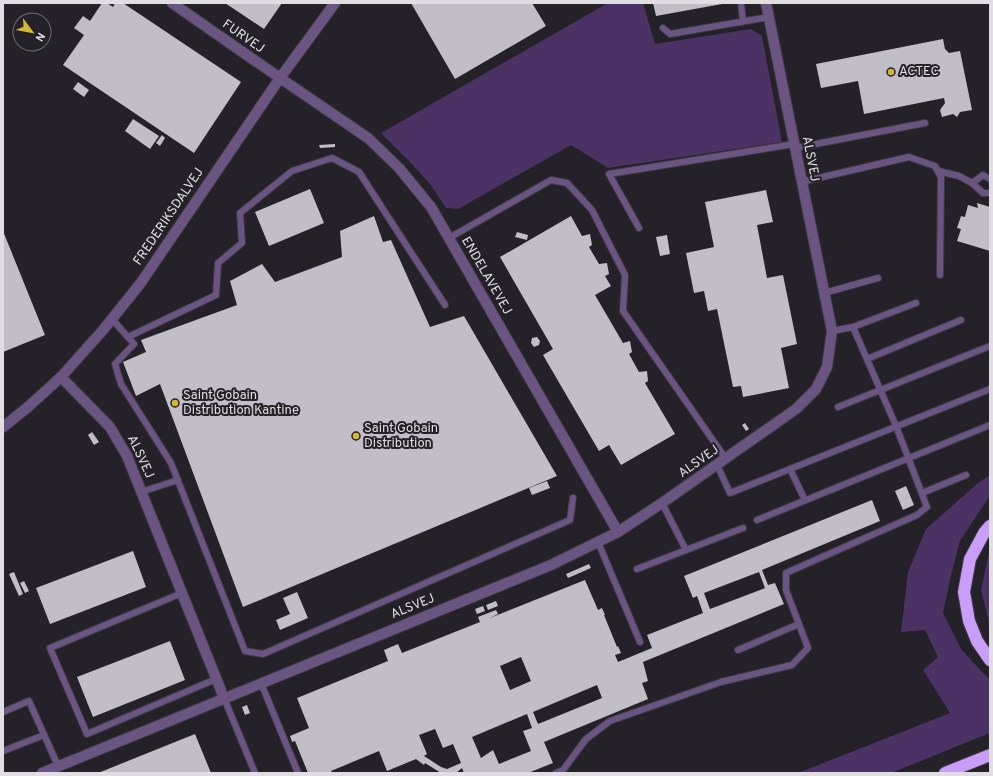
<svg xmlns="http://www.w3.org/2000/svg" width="993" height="776" viewBox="0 0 993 776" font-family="Overpass,sans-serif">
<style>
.green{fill:#4a3264}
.building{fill:#c2bec8;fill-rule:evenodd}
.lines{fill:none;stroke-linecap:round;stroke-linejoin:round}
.lane-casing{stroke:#3e3b42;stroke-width:8}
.street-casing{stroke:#3e3b42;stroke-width:12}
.highway-casing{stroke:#3e3b42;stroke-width:14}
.lane{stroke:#6a5582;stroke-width:6}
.street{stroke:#6a5582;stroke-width:10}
.highway{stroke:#c99ef9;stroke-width:12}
.poi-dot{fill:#d4b635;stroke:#242128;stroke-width:1.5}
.labels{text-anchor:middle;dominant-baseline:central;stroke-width:4;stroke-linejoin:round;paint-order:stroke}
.street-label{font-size:13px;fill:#e0dee2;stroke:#242128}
.poi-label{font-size:13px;fill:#e0dee2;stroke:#242128;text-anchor:start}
</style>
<rect width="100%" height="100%" fill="#242128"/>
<g class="green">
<path d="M608 3H643L655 44 751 29 762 36 782 142 608 168 571 145 458 209 446 208 430 184 410 162 381 133Z"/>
<path d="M990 475V498L987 500 960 541 952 571 943 613 961 649 985 675 990 680V733L891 773H798L950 713 923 670 938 657 925 630 901 632 908 572 926 529 978 483Z"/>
<path d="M990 554V627L981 590 988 557Z"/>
</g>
<g class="building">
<path d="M102 3H107L113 7 115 3H123L241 82 194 153 63 65 84 35 74 28 83 16 90 21Z"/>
<path d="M225 3H282L264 29Z"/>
<path d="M411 3H532L546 26 455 79Z"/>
<path d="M653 3H722V4L656 16Z"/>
<path d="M943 39 945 49 949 53 960 51 972 110 960 112 957 117 953 114 942 117 940 110 945 103 944 98 864 114 858 81 821 88 816 64Z"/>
<path d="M78 82 89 90 84 97 73 89Z"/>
<path d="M133 119 159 136 150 149 125 131Z"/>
<path d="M162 135 165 138 160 146 156 143Z"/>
<path d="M335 144V147L320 148 319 145Z"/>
<path d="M310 189 324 223 269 246 255 212Z"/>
<path d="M766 190 773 222 757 225 767 278 783 275 797 344 781 348 789 388 743 397 741 386 733 387 717 309 708 311 704 291 694 293 686 253 714 247 705 202Z"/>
<path d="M977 203 990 207V251L957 241 961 229 957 228 961 216 965 217 968 205 978 208Z"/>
<path d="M374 216 383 242 391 240 430 327 464 316 557 476 243 607 160 384 136 396 123 362 146 352 141 340 237 305 230 281 262 264 275 282 342 257 340 231Z"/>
<path d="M571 216 582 236 590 234 592 245 589 247 599 264 607 263 609 274 605 276 611 286 595 295 623 343 630 341 632 352 629 354 639 372 647 371 648 381 645 383 675 434 621 465 609 445 599 451 543 355 553 349 500 257Z"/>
<path d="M3 231 45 335 3 352Z"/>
<path d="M517 232 528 235 527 240 515 237Z"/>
<path d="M667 235 670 254 660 256 656 237Z"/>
<path d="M537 337 540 341 539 345 534 347 531 343 532 338Z"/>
<path d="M745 423 749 429 746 431 742 425Z"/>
<path d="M92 432 99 442 94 445 88 435Z"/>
<path d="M547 481 550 488 532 495 529 488Z"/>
<path d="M906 486 914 505 903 510 895 491Z"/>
<path d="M872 500 880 521 762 570 768 585 775 583 784 604 643 662 648 681 642 683 648 699 544 742 553 763 528 773H464L462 768 456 773H441L425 763 424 765 416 759 387 771 379 751 331 771 332 773H308L295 741 292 742 290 736 309 728 297 698 388 661 384 650 398 644 402 653 480 622 478 617 496 610 498 614 490 618 585 580 598 610 602 608 605 615H604L617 647 618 646 621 653 615 655 618 662 652 648 647 635 703 613 697 596 693 598 684 576ZM759 572 765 588 710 609 704 593ZM521 657 531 681 510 690 500 666ZM597 685 602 698 538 724 533 712ZM527 714 532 728 523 731 531 751 499 764 493 750 481 758 472 737ZM435 729 443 748 453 744 461 763 447 769 441 767 424 756 427 754 419 735Z"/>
<path d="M133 551 146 587 50 624 36 588Z"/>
<path d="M589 564 591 568 568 578 566 574Z"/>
<path d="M14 572 23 594 19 596 9 574Z"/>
<path d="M24 581 29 591 25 593 20 583Z"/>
<path d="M297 592 308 618 280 630 276 620 290 614 283 598Z"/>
<path d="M496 601 498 606 488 610 486 605Z"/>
<path d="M483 606 485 611 477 614 475 609Z"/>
<path d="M170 641 185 680 93 717 77 677Z"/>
<path d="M247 705 250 713 245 715 242 707Z"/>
<path d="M195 734 211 773H98Z"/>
</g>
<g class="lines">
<defs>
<g id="lane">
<path d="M741 3 743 21"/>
<path d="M663 28 670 34 769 17"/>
<path d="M795 148 925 123"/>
<path d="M938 171 959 176 972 183 983 193H990"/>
<path d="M801 182 909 157 935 166 941 177 940 275"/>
<path d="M972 183 983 175 990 179"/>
<path d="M639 228 609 174 794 144"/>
<path d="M449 238 551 180 567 183 592 210 625 275 623 311 726 459"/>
<path d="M824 293 878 278"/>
<path d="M112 319 134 344 115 364 121 384 171 463 245 651 263 654 570 520 573 498"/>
<path d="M853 327 916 303"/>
<path d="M128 337 216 295 218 263 242 243 240 213 292 171 332 158 359 172 445 305"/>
<path d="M867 359 961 320"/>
<path d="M838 407 990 346"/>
<path d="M717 465 730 493 990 389"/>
<path d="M790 469 805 500"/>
<path d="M141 492 178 480"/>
<path d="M922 493 966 475"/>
<path d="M662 503 686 550"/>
<path d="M757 520 990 425"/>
<path d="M598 542 640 642"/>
<path d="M637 569 743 528"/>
<path d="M182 593 50 648 87 734 216 679"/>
<path d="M738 650 799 624"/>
<path d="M261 683 298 773"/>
<path d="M224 698 255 773"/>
<path d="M3 712 29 701 58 766"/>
<path d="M3 751 44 735"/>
<path d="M556 773 563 770 586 739 610 721 721 682 792 665 808 648 786 590V573L917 515 927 507 896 426 853 327 832 331"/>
</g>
<g id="street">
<path d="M172 3 280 78 368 138 399 168 431 207 618 532"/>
<path d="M61 377 110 427 127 456 224 698"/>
<path d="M3 427 28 407 61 377 103 330 140 284 280 78 335 3"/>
<path d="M42 773 551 565 618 532 662 503 796 409 816 389 827 367 832 331 766 3"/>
</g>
<g id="highway">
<path d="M990 526 984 533 970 559 964 592 969 621 977 641 990 660"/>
<path d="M945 773 990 755"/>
</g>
</defs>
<use href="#lane" class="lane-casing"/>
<use href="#street" class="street-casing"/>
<use href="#highway" class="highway-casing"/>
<use href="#lane" class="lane"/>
<use href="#street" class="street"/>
<use href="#highway" class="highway"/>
</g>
<g class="poi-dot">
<circle cx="891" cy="72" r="4"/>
<circle cx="175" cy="403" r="4"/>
<circle cx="356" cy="436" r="4"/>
</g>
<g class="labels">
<g class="street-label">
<text transform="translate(243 37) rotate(35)">FURVEJ</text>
<text transform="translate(810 159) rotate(79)">ALSVEJ</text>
<text transform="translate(169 217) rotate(-56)">FREDERIKSDALVEJ</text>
<text transform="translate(486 276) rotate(60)">ENDELAVEVEJ</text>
<text transform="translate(140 457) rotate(65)">ALSVEJ</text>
<text transform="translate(699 462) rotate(-35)">ALSVEJ</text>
<text transform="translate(413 607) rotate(-22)">ALSVEJ</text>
</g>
<g class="poi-label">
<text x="899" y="72">ACTEC</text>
<text x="183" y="396">Saint Gobain<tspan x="183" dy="15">Distribution Kantine</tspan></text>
<text x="364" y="429">Saint Gobain<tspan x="364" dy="15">Distribution</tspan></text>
</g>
</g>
<rect width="993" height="776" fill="none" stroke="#e0dee2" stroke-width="8"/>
<g transform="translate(32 32) rotate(122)"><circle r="19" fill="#242128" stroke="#6f6d72"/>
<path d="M0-3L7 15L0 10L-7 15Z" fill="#d4b635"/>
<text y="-6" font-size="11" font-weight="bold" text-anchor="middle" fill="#e0dee2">N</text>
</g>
</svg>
